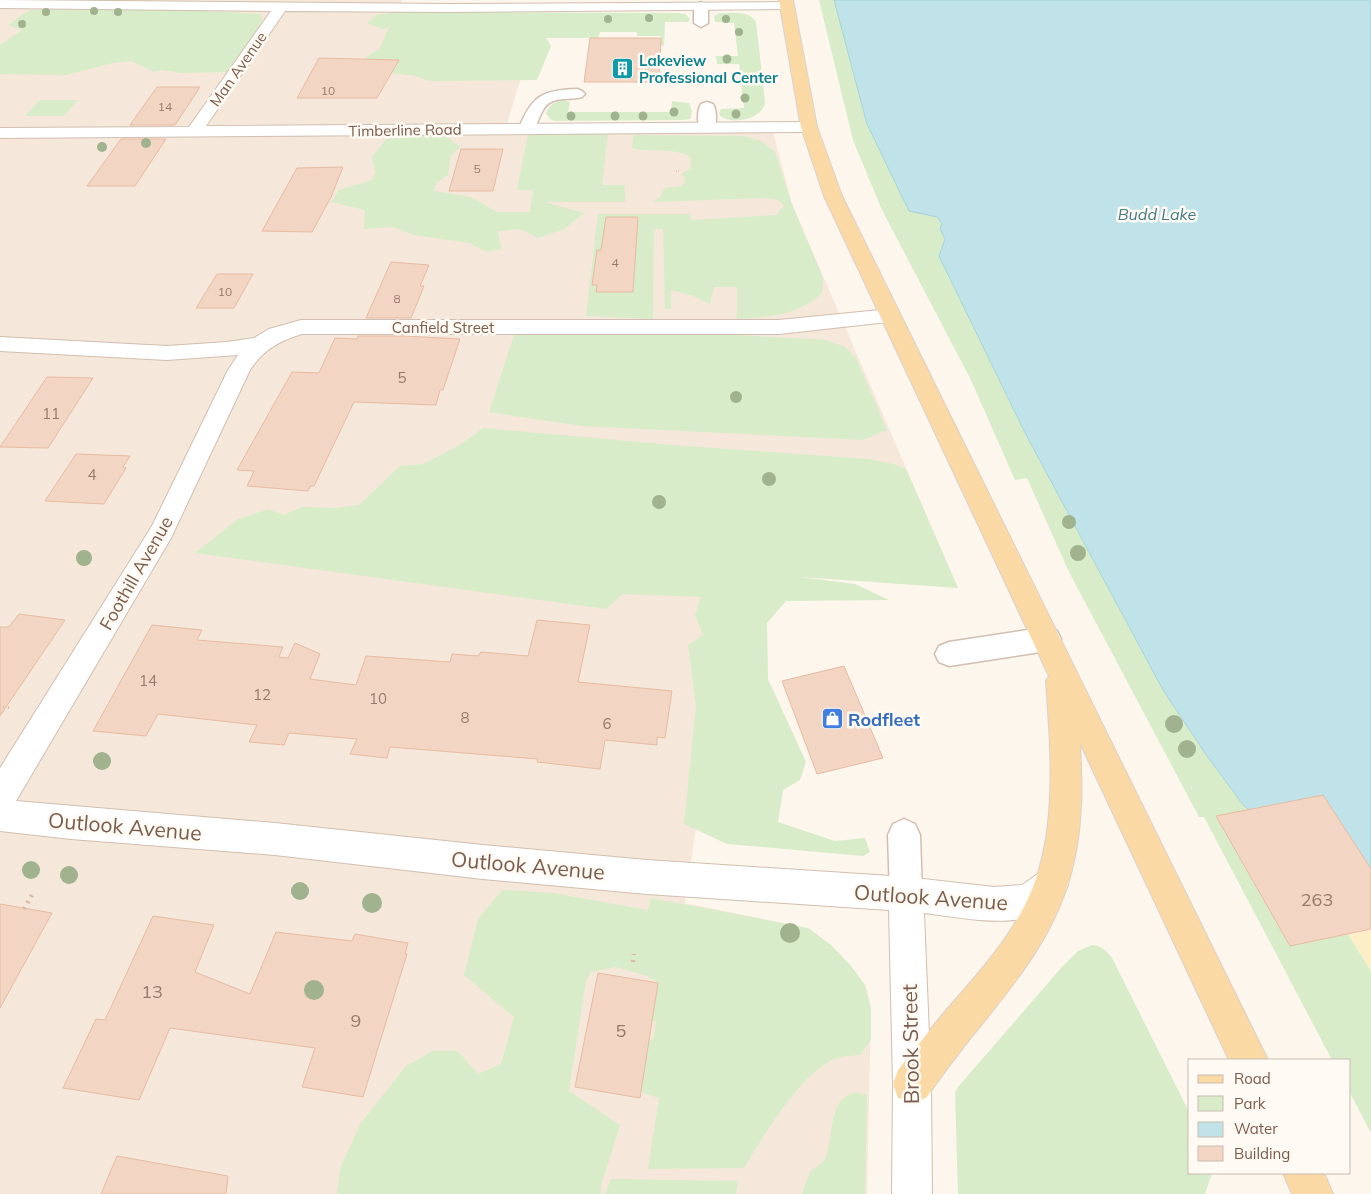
<svg xmlns="http://www.w3.org/2000/svg" width="1371" height="1194" viewBox="0 0 1371 1194" font-family="Mulish,sans-serif">
<style>
.residential{fill:#f5e8da}
.green{fill:#d8ecc9}
.sand{fill:#fcefc7}
.water{fill:#bfe3e8;stroke:#a5d3da}
.building{fill:#f3d5c3;stroke:#e6bba3}
.lines{fill:none;stroke-linecap:round;stroke-linejoin:round}
.lane-casing{stroke:#d1beb0;stroke-width:3}
.street-casing{stroke:#d1beb0;stroke-width:2}
.primary-casing{stroke:#dad1cd;stroke-width:2}
.path-far2{stroke:#d9b8a5;stroke-width:2;stroke-dasharray:0.5 2;stroke-linecap:butt}
.path-far1{stroke:#d9b8a5;stroke-width:3;stroke-dasharray:1 4;stroke-linecap:butt}
.path{stroke:#d9b8a5;stroke-width:4.5;stroke-dasharray:2 5;stroke-linecap:butt}
.lane{fill:#fff;fill-rule:evenodd}
.street{fill:#fff;fill-rule:evenodd}
.primary{fill:#fbd9a5;fill-rule:evenodd}
.tree{fill:#a0b28e}
.labels{text-anchor:middle;dominant-baseline:central;stroke-width:5;stroke-linejoin:round;paint-order:stroke}
.far-number-label{font-size:12px;fill:#987a6a}
.far-culture-label{font-size:15px;font-weight:bold;fill:#0d838f;stroke:#fffaf3;text-anchor:start}
.far-street-label{font-size:15px;fill:#7a5c4d;stroke:#fffaf3}
.number-label{font-size:15px;fill:#987a6a}
.far-water-label{font-size:16px;font-style:italic;fill:#437c86;stroke:#fffaf3}
.street-label{font-size:18px;fill:#7a5c4d;stroke:#fffaf3}
.shop-label{font-size:18px;font-weight:bold;fill:#366cbe;stroke:#fffaf3;text-anchor:start}
.near-number-label{font-size:18px;fill:#987a6a}
.near-street-label{font-size:21px;fill:#7a5c4d;stroke:#fffaf3}
</style>
<rect width="100%" height="100%" fill="#fdf6ec"/>
<path class="residential" d="M0 0H402L398 12 540 14 504 134 773 132 792 204 958 588 735 562 685 903 808 928 831 945 851 966 865 985 871 1008 867 1194H0Z"/>
<g class="green">
<path d="M819 0H834L867 124 942 224 940 229 945 239 939 256 1024 431 1163 690 1207 756 1248 810 1217 817 1290 946 1348 934 1371 971V1133L1350 1093V1060H1332L1204 817H1199L1068 570 1027 478 1015 480 971 380 882 210 853 140Z"/>
<path d="M174 9 261 14 262 21 228 72 181 73 161 70 154 72 131 61 113 63 66 75 0 74V45L22 30 8 25 23 14 32 10Z"/>
<path d="M398 12 678 13 685 14 690 19 688 22H665L664 46H660L661 36H637V32H600L598 38H546L551 46 537 80 430 81C425 80 420 77 415 76 396 72 378 78 366 57L379 49 389 28 382 29 367 23 376 15Z"/>
<path d="M720 13C732 13 749 10 756 22L765 102C764 119 729 127 719 114L721 109 744 108 739 64H717L716 56H738L734 23 715 22 714 16Z"/>
<path d="M40 100H78L64 116H25Z"/>
<path d="M563 100 570 102 568 112H671L672 101 689 103 692 111 690 119 683 120 555 121 550 119 546 113C550 104 555 102 563 100Z"/>
<path d="M608 133 602 185H625V202H544L584 213 565 229 538 238 520 229 498 231 501 249 487 252 469 243 414 235 392 227 364 229 365 210 331 202 339 190 372 180 375 172 372 157 387 138 400 136 445 135 460 147 451 155 448 175 436 183 434 191 471 197 497 212H530L533 190H517L528 134Z"/>
<path d="M638 135 745 136 761 141 775 152 792 204 823 278 822 293C798 316 768 317 737 319V287H714L710 304 693 296 671 290V309H665L663 229H654L653 319 586 316 598 214H691V220L777 215 784 205 778 200 765 198 653 202 661 196 664 188 681 186 685 182 684 176 681 174 690 169 691 158C679 147 648 153 632 148L633 136Z"/>
<path d="M524 333 735 335 826 340 845 347 856 358 887 430 863 440 581 426 489 412 514 335Z"/>
<path d="M483 428 672 445 869 459 893 464 906 469 958 588 800 577 855 584 889 600 786 601 767 623 768 679 806 762 800 780 783 790 778 822 835 841 865 838 870 852 863 856 727 844 684 824 696 706 688 645 703 635 695 614 701 597 623 594 606 609 195 553 238 519 269 509 284 515 302 507 334 508 359 505 400 466 423 464 460 445Z"/>
<path d="M502 890 553 893 648 910 651 898 808 928 831 945 851 966 865 985 871 1008V1040L860 1055C853 1056 844 1056 837 1058 802 1070 763 1137 744 1168L648 1169 659 1098 641 1092 648 1039 653 1040 656 1021H652L658 982 647 976 616 967 591 972 586 981 569 1091 620 1125 601 1186V1194H337L340 1168 361 1123 405 1067 432 1051H458L478 1074 501 1064 514 1017 464 975 478 919Z"/>
<path d="M1092 945C1102 946 1106 950 1112 958L1190 1114V1173H1212L1205 1194H958L955 1093 958 1087 1061 968 1078 951Z"/>
<path d="M854 1092 867 1095 865 1194H802C804 1187 807 1179 810 1172 814 1167 822 1165 825 1159 835 1137 826 1102 854 1092Z"/>
<path d="M611 1179 738 1181 736 1194H605Z"/>
</g>
<path class="sand" d="M1371 930V971L1348 934Z"/>
<path class="water" d="M834 0H1371V927L1305 851 1244 806 1207 756 1163 690 1024 431 939 256 945 239 940 229 942 224 937 217 909 211 867 124Z"/>
<g class="building">
<path d="M590 38H661L659 82H584Z"/>
<path d="M319 58 399 60 377 98H297Z"/>
<path d="M157 87H200L175 125H130Z"/>
<path d="M121 139H166L135 186H87Z"/>
<path d="M461 149H503L493 191H449Z"/>
<path d="M343 167 331 197 312 232 262 231 297 168Z"/>
<path d="M606 217H638L633 292H596L597 285H592L597 250H601Z"/>
<path d="M391 262 429 265 420 286H424L411 318H366Z"/>
<path d="M217 274H253L234 308H196Z"/>
<path d="M358 336H404L460 339 443 390H440L436 405 354 402 314 486H310L308 491 247 486 254 471 237 470 292 372 319 373 335 338 357 339Z"/>
<path d="M47 377 93 378 48 448 0 447Z"/>
<path d="M76 454 130 456 123 467 126 468 104 504 45 501Z"/>
<path d="M19 614 65 620 0 716V627H9Z"/>
<path d="M537 620 590 625 578 682 672 691 665 738 657 737V745L605 740 600 769 537 762 538 759 390 747 387 758 350 754 357 739 289 733 284 745 249 742 257 725 158 714 146 736 93 731 152 625 202 630 197 640 283 647 279 657 288 658 295 643 320 654 310 679 356 685 366 656 450 662 452 654 478 656 481 652 528 656Z"/>
<path d="M844 666 883 758 817 774 782 681Z"/>
<path d="M1323 795 1371 869V929L1290 946 1216 816Z"/>
<path d="M0 904 52 913 0 1008Z"/>
<path d="M153 916 214 925 195 972 250 994 276 932 352 941 355 934 408 943 405 954H407L363 1097 302 1087 315 1048 170 1028 139 1100 63 1088 96 1019 105 1020Z"/>
<path d="M598 973 658 983 640 1098 575 1087Z"/>
<path d="M117 1156 228 1176 226 1194H101Z"/>
</g>
<g class="lines">
<defs>
<g id="lane">
<path d="M701 2 708 6V23L701 27 694 23V6Z"/>
<path d="M577 89 582 91 585 94 582 97C569 101 551 95 543 110 539 117 537 125 533 131H521L519 128C532 96 542 90 577 89Z"/>
<path d="M707 102 713 104C717 110 717 125 713 131H701C697 125 697 110 701 104Z"/>
<path d="M1047 627 1057 631 1061 639 1057 647 1047 651 949 666 939 662 935 654 939 646 949 642Z"/>
<path d="M904 819 915 824 920 835 922 894 918 906 906 910 894 906 890 894 888 835 893 824Z"/>
</g>
<g id="street">
<path d="M0 0 449 4 787 2 792 3 794 6 792 9 449 12 285 11 206 126 809 122 815 123 817 127 815 131 809 132 0 138V128L189 127 271 11 0 8Z"/>
<path d="M890 309 897 311 901 316 897 321 779 334H302C279 341 263 350 250 370L171 538 16 801 275 823 483 845 647 860 906 877 994 887 1022 885 1039 873 1051 868 1063 873 1068 885C1046 938 968 918 924 913L931 1084 932 1194H892L893 1084 889 910 647 894 483 879 275 855 71 839 0 831V768L152 526 228 370 238 355 167 360 0 351V337L167 346 227 342 254 338 269 329 301 320H779Z"/>
</g>
<g id="primary">
<path d="M779 0H793L817 127 842 196 1268 1060H1229L1080 743C1082 782 1083 822 1074 861 1059 932 1014 985 969 1040 954 1059 940 1078 926 1098L912 1103 898 1098 893 1084 898 1070C915 1049 931 1028 948 1008 976 976 1006 943 1025 905 1059 840 1051 752 1046 681L1049 676 824 196 801 127Z"/>
<path d="M1283 1173H1324L1333 1194H1292Z"/>
</g>
</defs>
<use href="#lane" class="lane-casing"/>
<use href="#street" class="street-casing"/>
<use href="#primary" class="primary-casing"/>
<path class="path-far2" d="M676 171H681"/>
<path class="path-far1" d="M3 707 11 708"/>
<g class="path">
<path d="M24 909 33 893"/>
<path d="M633 962 634 954"/>
</g>
<use href="#lane" class="lane"/>
<use href="#street" class="street"/>
<use href="#primary" class="primary"/>
</g>
<g class="tree">
<circle cx="94" cy="11" r="4"/>
<circle cx="46" cy="12" r="4"/>
<circle cx="118" cy="12" r="4"/>
<circle cx="649" cy="18" r="4"/>
<circle cx="608" cy="19" r="4"/>
<circle cx="726" cy="19" r="4"/>
<circle cx="22" cy="24" r="4"/>
<circle cx="739" cy="32" r="4"/>
<circle cx="727" cy="59" r="4.5"/>
<circle cx="745" cy="79" r="4.5"/>
<circle cx="745" cy="98" r="4.5"/>
<circle cx="674" cy="112" r="4.5"/>
<circle cx="736" cy="114" r="4.5"/>
<circle cx="571" cy="116" r="4.5"/>
<circle cx="615" cy="116" r="4.5"/>
<circle cx="643" cy="116" r="4.5"/>
<circle cx="146" cy="143" r="5"/>
<circle cx="102" cy="147" r="5"/>
<circle cx="736" cy="397" r="6"/>
<circle cx="769" cy="479" r="7"/>
<circle cx="659" cy="502" r="7"/>
<circle cx="1069" cy="522" r="7"/>
<circle cx="1078" cy="553" r="8"/>
<circle cx="84" cy="558" r="8"/>
<circle cx="1174" cy="724" r="9"/>
<circle cx="1187" cy="749" r="9"/>
<circle cx="102" cy="761" r="9"/>
<circle cx="31" cy="870" r="9"/>
<circle cx="69" cy="875" r="9"/>
<circle cx="300" cy="891" r="9"/>
<circle cx="372" cy="903" r="10"/>
<circle cx="790" cy="933" r="10"/>
<circle cx="314" cy="990" r="10"/>
</g>
<defs>
<symbol id="building-square" viewBox="-11 -11 22 22"><rect x="-9" y="-9" width="18" height="18" rx="4" fill="#0f9aa8" stroke="#fffaf3"/><path d="M-4-6H4V6H1V3H-1V6H-4ZM-2.5-4.3h1.7v1.8h-1.7ZM.8-4.3h1.7v1.8H.8ZM-2.5-1h1.7V.8h-1.7ZM.8-1h1.7V.8H.8Z" fill="#fff"/></symbol>
<symbol id="shop-square" viewBox="-11 -11 22 22"><rect x="-9" y="-9" width="18" height="18" rx="4" fill="#3f7fe0" stroke="#fffaf3"/><path d="M-5-2.5h2.3a2.7 3.5 0 0 1 5.4 0H5L5.5 6h-11ZM-1.5-2.5h3a1.5 2.3 0 0 0-3 0Z" fill="#fff"/></symbol>
</defs>
<g fill-rule="evenodd">
<use href="#building-square" x="610" y="56" width="25" height="25"/>
<use href="#shop-square" x="820" y="706" width="25" height="25"/>
</g>
<g class="labels">
<g class="far-number-label">
<text x="328" y="90">10</text>
<text x="165" y="106">14</text>
<text x="477" y="168">5</text>
<text x="615" y="262">4</text>
<text x="225" y="291">10</text>
<text x="397" y="298">8</text>
</g>
<g class="far-culture-label">
<text x="639" y="60">Lakeview<tspan x="639" dy="17">Professional Center</tspan></text>
</g>
<g class="far-street-label">
<text transform="translate(238 69) rotate(-55)">Man Avenue</text>
<text transform="translate(405 130) rotate(-1)">Timberline Road</text>
<text x="443" y="327">Canfield Street</text>
</g>
<g class="number-label">
<text x="402" y="377">5</text>
<text x="51" y="413">11</text>
<text x="92" y="474">4</text>
<text x="148" y="680">14</text>
<text x="262" y="694">12</text>
<text x="378" y="698">10</text>
<text x="465" y="717">8</text>
<text x="607" y="723">6</text>
</g>
<g class="far-water-label">
<text x="1157" y="214">Budd Lake</text>
</g>
<g class="street-label">
<text transform="translate(136 573) rotate(-60)">Foothill Avenue</text>
</g>
<g class="shop-label">
<text x="848" y="719">Rodfleet</text>
</g>
<g class="near-number-label">
<text x="1317" y="899">263</text>
<text x="152" y="991">13</text>
<text x="356" y="1020">9</text>
<text x="621" y="1030">5</text>
</g>
<g class="near-street-label">
<text transform="translate(125 826) rotate(5)">Outlook Avenue</text>
<text transform="translate(528 865) rotate(5)">Outlook Avenue</text>
<text transform="translate(931 897) rotate(4)">Outlook Avenue</text>
<text transform="translate(910 1044) rotate(-91)">Brook Street</text>
</g>
</g>
<rect x="1188" y="1059" width="162" height="115" fill="#fffaf3" stroke="#cabbb1"/>
<rect x="1198" y="1075" width="25" height="8" fill="#fbd9a5" stroke="#cabbb1"/>
<text x="1234" y="1084" font-size="15" fill="#7a5c4d">Road</text>
<rect x="1198" y="1096" width="25" height="15" fill="#d8ecc9" stroke="#cabbb1"/>
<text x="1234" y="1109" font-size="15" fill="#7a5c4d">Park</text>
<rect x="1198" y="1122" width="25" height="15" fill="#bfe3e8" stroke="#cabbb1"/>
<text x="1234" y="1134" font-size="15" fill="#7a5c4d">Water</text>
<rect x="1198" y="1146" width="25" height="15" fill="#f3d5c3" stroke="#cabbb1"/>
<text x="1234" y="1159" font-size="15" fill="#7a5c4d">Building</text>
</svg>
